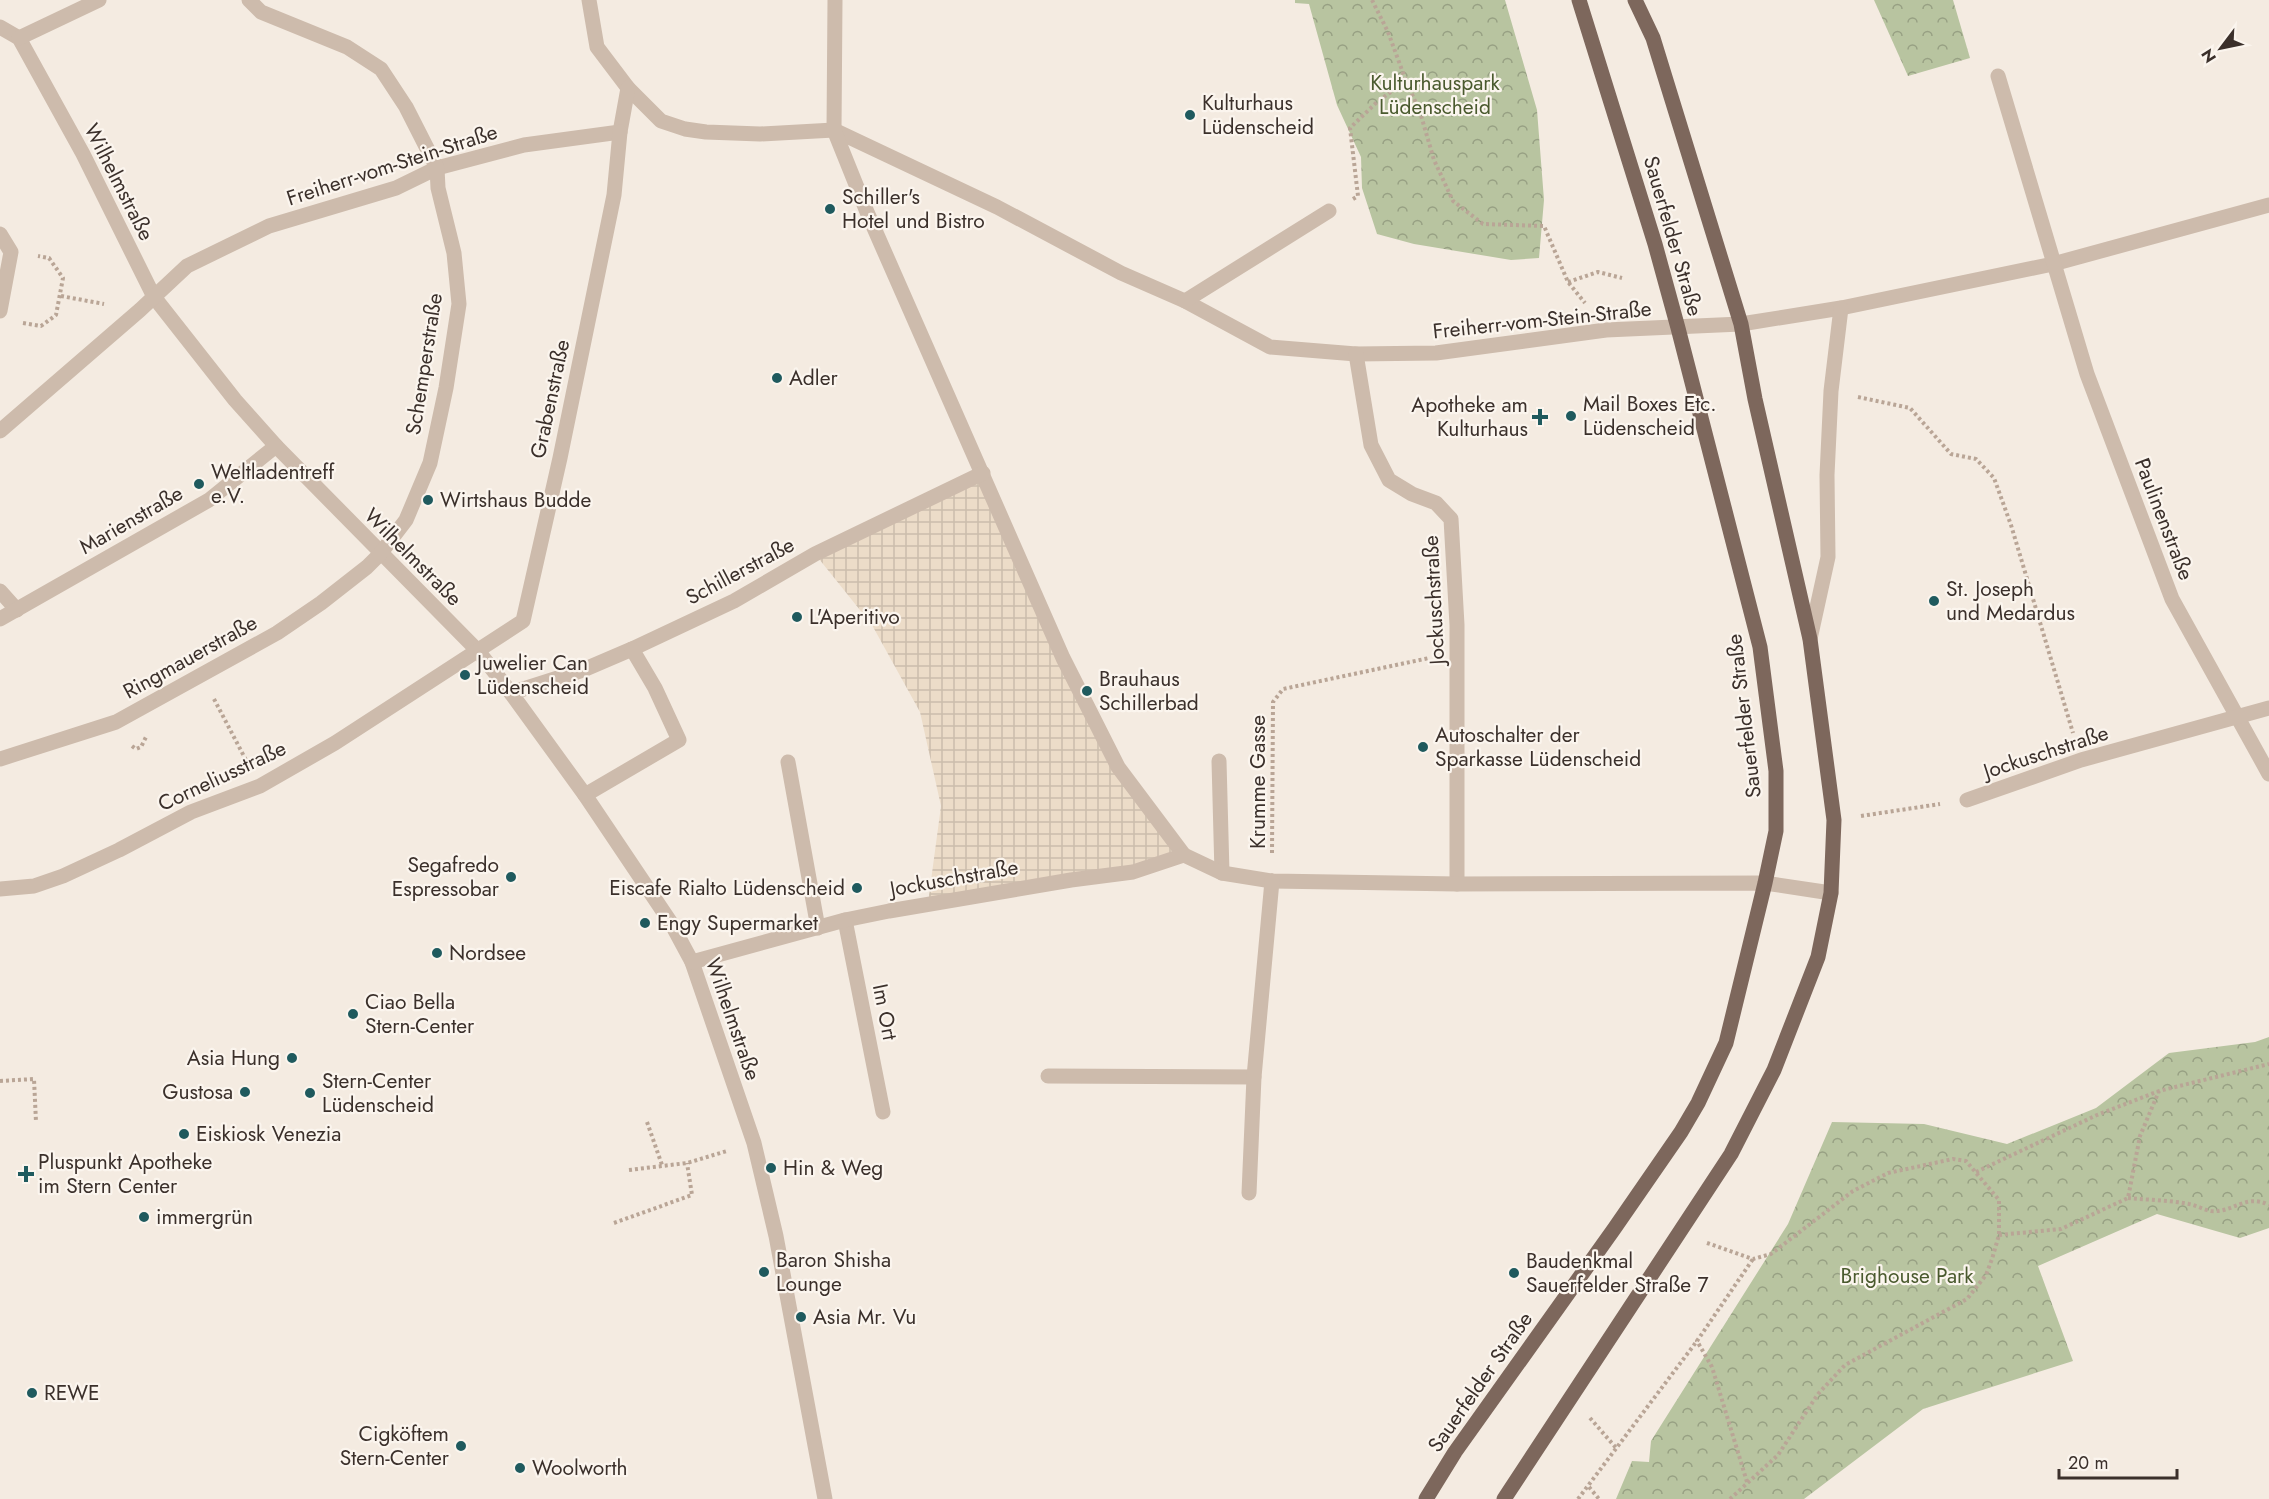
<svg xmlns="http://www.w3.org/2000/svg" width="2269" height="1499" viewBox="0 0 2269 1499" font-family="Jost,sans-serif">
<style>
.forest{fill:url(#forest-crowns)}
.plaza{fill:url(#plaza-grid)}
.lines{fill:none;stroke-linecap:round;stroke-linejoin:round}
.path{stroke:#b9a596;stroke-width:4;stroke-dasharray:3 3;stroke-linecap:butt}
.minor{stroke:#cdbbac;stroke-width:15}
.major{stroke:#7d675c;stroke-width:15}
.poi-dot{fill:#1f5a5e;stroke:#fbf5ee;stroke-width:2}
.labels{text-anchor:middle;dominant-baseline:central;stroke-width:4.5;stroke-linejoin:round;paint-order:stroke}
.park-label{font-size:21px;fill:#4a5a2e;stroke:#fbf5ee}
.poi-label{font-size:21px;fill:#3b302b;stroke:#fbf5ee;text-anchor:start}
.street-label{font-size:21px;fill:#3b302b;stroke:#fbf5ee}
</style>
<defs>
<pattern id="forest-crowns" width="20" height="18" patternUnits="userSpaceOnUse" patternTransform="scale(1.5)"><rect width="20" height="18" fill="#b8c4a0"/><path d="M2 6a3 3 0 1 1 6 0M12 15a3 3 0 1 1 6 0" fill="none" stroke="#97a083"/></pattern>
<pattern id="plaza-grid" width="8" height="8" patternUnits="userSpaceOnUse" patternTransform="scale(1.5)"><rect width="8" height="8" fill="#ecdcc8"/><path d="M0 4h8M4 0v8" fill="none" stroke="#cbbdac"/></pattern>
</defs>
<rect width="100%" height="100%" fill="#f4ebe1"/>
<g class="forest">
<path d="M1295 0H1505L1537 110 1544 200 1539 258 1511 260 1414 244 1377 234 1362 188 1361 157 1337 105 1309 4 1295 3Z"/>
<path d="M1874 0H1953L1970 58 1908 76Z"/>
<path d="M2269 1037V1228L2240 1238 2157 1214 2038 1266 2073 1361 1923 1409 1804 1499H1616L1632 1461 1649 1462 1651 1441 1788 1224 1832 1122 1924 1124 2007 1144 2096 1108 2169 1053 2255 1042Z"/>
</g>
<path class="plaza" d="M983 473 1118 767 1184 855 1133 872 928 903 941 806 920 712 872 625 815 554Z"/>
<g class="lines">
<g class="path">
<path d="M1372 0 1388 32 1406 81 1420 112 1434 160 1453 201 1483 224 1544 226 1568 282 1585 303"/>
<path d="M1353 199 1358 196 1350 128 1377 102 1406 81"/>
<path d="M1568 282 1598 272 1622 278"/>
<path d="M61 296 104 304"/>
<path d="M23 323 41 326 56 315 63 278 49 258 38 256"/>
<path d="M1858 397 1910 408 1951 454 1976 459 1994 478 2011 525 2073 733"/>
<path d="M214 699 247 762"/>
<path d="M132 746 136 749 141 747 146 737"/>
<path d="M1861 816 1940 804"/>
<path d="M1272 853 1273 702 1283 689 1429 658"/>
<path d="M0 1081 34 1079 36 1122"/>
<path d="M647 1122 662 1165"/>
<path d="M629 1170 687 1163 727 1151"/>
<path d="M1976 1172 2097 1115 2159 1091 2269 1064"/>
<path d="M2128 1198C2148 1200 2169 1200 2189 1204 2196 1205 2204 1210 2211 1211 2234 1213 2245 1193 2269 1205"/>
<path d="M614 1223 692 1195 687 1163"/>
<path d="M1999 1235 2061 1229 2128 1198 2140 1136 2159 1091"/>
<path d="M1707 1243 1753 1259 1771 1254 1853 1191 1888 1173 1953 1159 1966 1161 1999 1200V1235L1992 1259 1986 1275 1967 1299 1845 1365 1818 1394 1778 1455 1730 1499"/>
<path d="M1590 1418 1617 1449"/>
<path d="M1747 1482 1712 1367 1697 1341 1753 1259"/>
<path d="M1589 1487 1599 1499"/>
<path d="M1578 1499 1697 1341"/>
</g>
<g class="minor">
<path d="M589 0 597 47 628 88 661 121 685 129 706 132 760 134 834 130 997 207 1121 273 1185 301 1270 347 1356 354 1436 353 1606 330 1741 324 1841 308 2053 264 2269 205"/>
<path d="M835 0 834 130 867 212 1063 658 1118 767 1184 855"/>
<path d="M0 27 19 38 83 154 154 297 235 400 276 446 478 651 511 693 585 795 671 923 692 962 754 1143 776 1236 825 1499"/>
<path d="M19 38 99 0"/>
<path d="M1998 76 2087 374 2172 599 2269 774"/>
<path d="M0 234 11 252 0 311"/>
<path d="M1185 301 1329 211"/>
<path d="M1356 354 1371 445 1389 480 1412 494 1436 503 1451 519 1457 625V884"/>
<path d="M0 431 140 310 187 266 269 226 396 188 437 168 524 145 620 132 628 88"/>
<path d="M0 591 17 610"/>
<path d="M0 619 209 500 276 446"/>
<path d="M1810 639 1828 557 1827 475 1831 391 1841 308"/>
<path d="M511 693 583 670 632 649 734 601 815 554 983 473"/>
<path d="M0 759 116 722 277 633 321 603 367 567 380 554 406 520 430 463 446 388 459 304 454 253 438 188 437 168 406 107 381 69 347 47 261 12 249 0"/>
<path d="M1219 761 1222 873"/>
<path d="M788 762 818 928"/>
<path d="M585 795 679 740 655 688 632 649"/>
<path d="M1967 800 2081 760 2269 708"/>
<path d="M0 889 34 886 63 876 119 850 191 812 260 786 335 743 523 621 560 458 614 195 620 132"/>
<path d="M845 920 883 1112"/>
<path d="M692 962 845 920 889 911 1071 880 1133 872 1184 855 1222 873 1272 881 1457 884 1765 883 1831 893"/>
<path d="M1048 1076 1254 1077"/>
<path d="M1249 1193 1254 1077 1272 881"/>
</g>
<g class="major">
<path d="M1426 1499 1455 1452 1614 1229 1681 1132 1698 1103 1726 1043 1765 883 1776 831V771L1760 647 1678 328 1655 244 1579 0"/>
<path d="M1504 1499 1731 1154 1774 1070 1818 957 1831 893 1834 820 1810 639 1755 399 1741 324 1653 38 1635 0"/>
</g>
</g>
<g class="poi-dot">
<circle cx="1190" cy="115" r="6"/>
<circle cx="830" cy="209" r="6"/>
<circle cx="777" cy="378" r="6"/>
<circle cx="1571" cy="416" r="6"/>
<path d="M1537 408h6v6h6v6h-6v6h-6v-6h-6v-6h6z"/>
<circle cx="199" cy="484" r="6"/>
<circle cx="428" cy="500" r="6"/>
<circle cx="1934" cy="601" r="6"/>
<circle cx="797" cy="617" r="6"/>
<circle cx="465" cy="675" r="6"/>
<circle cx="1087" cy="691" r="6"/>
<circle cx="1423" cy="747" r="6"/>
<circle cx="511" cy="877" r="6"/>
<circle cx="857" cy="888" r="6"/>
<circle cx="645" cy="923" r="6"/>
<circle cx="437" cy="953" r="6"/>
<circle cx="353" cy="1014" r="6"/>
<circle cx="292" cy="1058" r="6"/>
<circle cx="245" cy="1092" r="6"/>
<circle cx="310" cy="1093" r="6"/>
<circle cx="184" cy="1134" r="6"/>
<circle cx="771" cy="1168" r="6"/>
<path d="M23 1165h6v6h6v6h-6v6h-6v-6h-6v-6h6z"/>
<circle cx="144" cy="1217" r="6"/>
<circle cx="764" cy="1272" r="6"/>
<circle cx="1514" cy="1273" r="6"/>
<circle cx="801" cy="1317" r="6"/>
<circle cx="32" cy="1393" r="6"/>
<circle cx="461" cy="1446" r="6"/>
<circle cx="520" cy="1468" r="6"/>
</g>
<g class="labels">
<g class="park-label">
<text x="1435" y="83">Kulturhauspark<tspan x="1435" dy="24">Lüdenscheid</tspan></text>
<text x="1907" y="1276">Brighouse Park</text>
</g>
<g class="poi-label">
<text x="1202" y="103">Kulturhaus<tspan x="1202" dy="24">Lüdenscheid</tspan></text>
<text x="842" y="197">Schiller's<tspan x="842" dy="24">Hotel und Bistro</tspan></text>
<text x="789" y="378">Adler</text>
<text x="1583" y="404">Mail Boxes Etc.<tspan x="1583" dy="24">Lüdenscheid</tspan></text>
<text x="1528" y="405" text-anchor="end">Apotheke am<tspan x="1528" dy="24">Kulturhaus</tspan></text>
<text x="211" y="472">Weltladentreff<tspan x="211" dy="24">e.V.</tspan></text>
<text x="440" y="500">Wirtshaus Budde</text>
<text x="1946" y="589">St. Joseph<tspan x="1946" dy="24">und Medardus</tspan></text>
<text x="809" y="617">L'Aperitivo</text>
<text x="477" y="663">Juwelier Can<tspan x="477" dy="24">Lüdenscheid</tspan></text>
<text x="1099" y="679">Brauhaus<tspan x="1099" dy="24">Schillerbad</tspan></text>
<text x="1435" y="735">Autoschalter der<tspan x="1435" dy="24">Sparkasse Lüdenscheid</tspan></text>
<text x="499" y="865" text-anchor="end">Segafredo<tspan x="499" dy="24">Espressobar</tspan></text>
<text x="845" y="888" text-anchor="end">Eiscafe Rialto Lüdenscheid</text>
<text x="657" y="923">Engy Supermarket</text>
<text x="449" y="953">Nordsee</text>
<text x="365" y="1002">Ciao Bella<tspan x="365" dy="24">Stern-Center</tspan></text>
<text x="280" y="1058" text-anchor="end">Asia Hung</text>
<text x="322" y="1081">Stern-Center<tspan x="322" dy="24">Lüdenscheid</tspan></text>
<text x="233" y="1092" text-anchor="end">Gustosa</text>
<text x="196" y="1134">Eiskiosk Venezia</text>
<text x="38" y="1162">Pluspunkt Apotheke<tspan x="38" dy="24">im Stern Center</tspan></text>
<text x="783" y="1168">Hin &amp; Weg</text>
<text x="156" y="1217">immergrün</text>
<text x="776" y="1260">Baron Shisha<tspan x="776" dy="24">Lounge</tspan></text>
<text x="1526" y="1261">Baudenkmal<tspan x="1526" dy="24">Sauerfelder Straße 7</tspan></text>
<text x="813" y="1317">Asia Mr. Vu</text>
<text x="44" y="1393">REWE</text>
<text x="449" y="1434" text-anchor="end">Cigköftem<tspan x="449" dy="24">Stern-Center</tspan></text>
<text x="532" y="1468">Woolworth</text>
</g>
<g class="street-label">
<text transform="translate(392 165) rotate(-18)">Freiherr-vom-Stein-Straße</text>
<text transform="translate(119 182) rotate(63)">Wilhelmstraße</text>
<text transform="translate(1673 236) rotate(74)">Sauerfelder Straße</text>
<text transform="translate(1542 320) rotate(-6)">Freiherr-vom-Stein-Straße</text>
<text transform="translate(424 364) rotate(-81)">Schemperstraße</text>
<text transform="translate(550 399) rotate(-78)">Grabenstraße</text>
<text transform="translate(2164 519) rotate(69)">Paulinenstraße</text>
<text transform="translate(131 520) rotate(-30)">Marienstraße</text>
<text transform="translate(413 557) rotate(45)">Wilhelmstraße</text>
<text transform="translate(740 571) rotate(-28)">Schillerstraße</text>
<text transform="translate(1434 600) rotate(-93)">Jockuschstraße</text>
<text transform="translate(190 657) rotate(-29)">Ringmauerstraße</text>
<text transform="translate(1744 716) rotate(-97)">Sauerfelder Straße</text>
<text transform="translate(2046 752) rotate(-18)">Jockuschstraße</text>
<text transform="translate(222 776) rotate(-25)">Corneliusstraße</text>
<text transform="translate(1258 782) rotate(-90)">Krumme Gasse</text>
<text transform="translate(954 878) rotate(-10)">Jockuschstraße</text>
<text transform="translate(885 1012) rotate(79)">Im Ort</text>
<text transform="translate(733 1019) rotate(71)">Wilhelmstraße</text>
<text transform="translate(1480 1382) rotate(-55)">Sauerfelder Straße</text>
</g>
</g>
<g transform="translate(2221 48) rotate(238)" stroke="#fbf5ee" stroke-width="4.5" paint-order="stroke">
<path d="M0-4.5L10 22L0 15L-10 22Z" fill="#3b302b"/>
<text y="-9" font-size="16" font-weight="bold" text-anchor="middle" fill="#3b302b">N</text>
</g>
<path d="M2059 1469v9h118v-9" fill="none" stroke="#3b302b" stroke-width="3"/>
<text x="2068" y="1469" font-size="18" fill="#3b302b" stroke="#fbf5ee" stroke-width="4.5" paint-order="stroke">20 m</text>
</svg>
